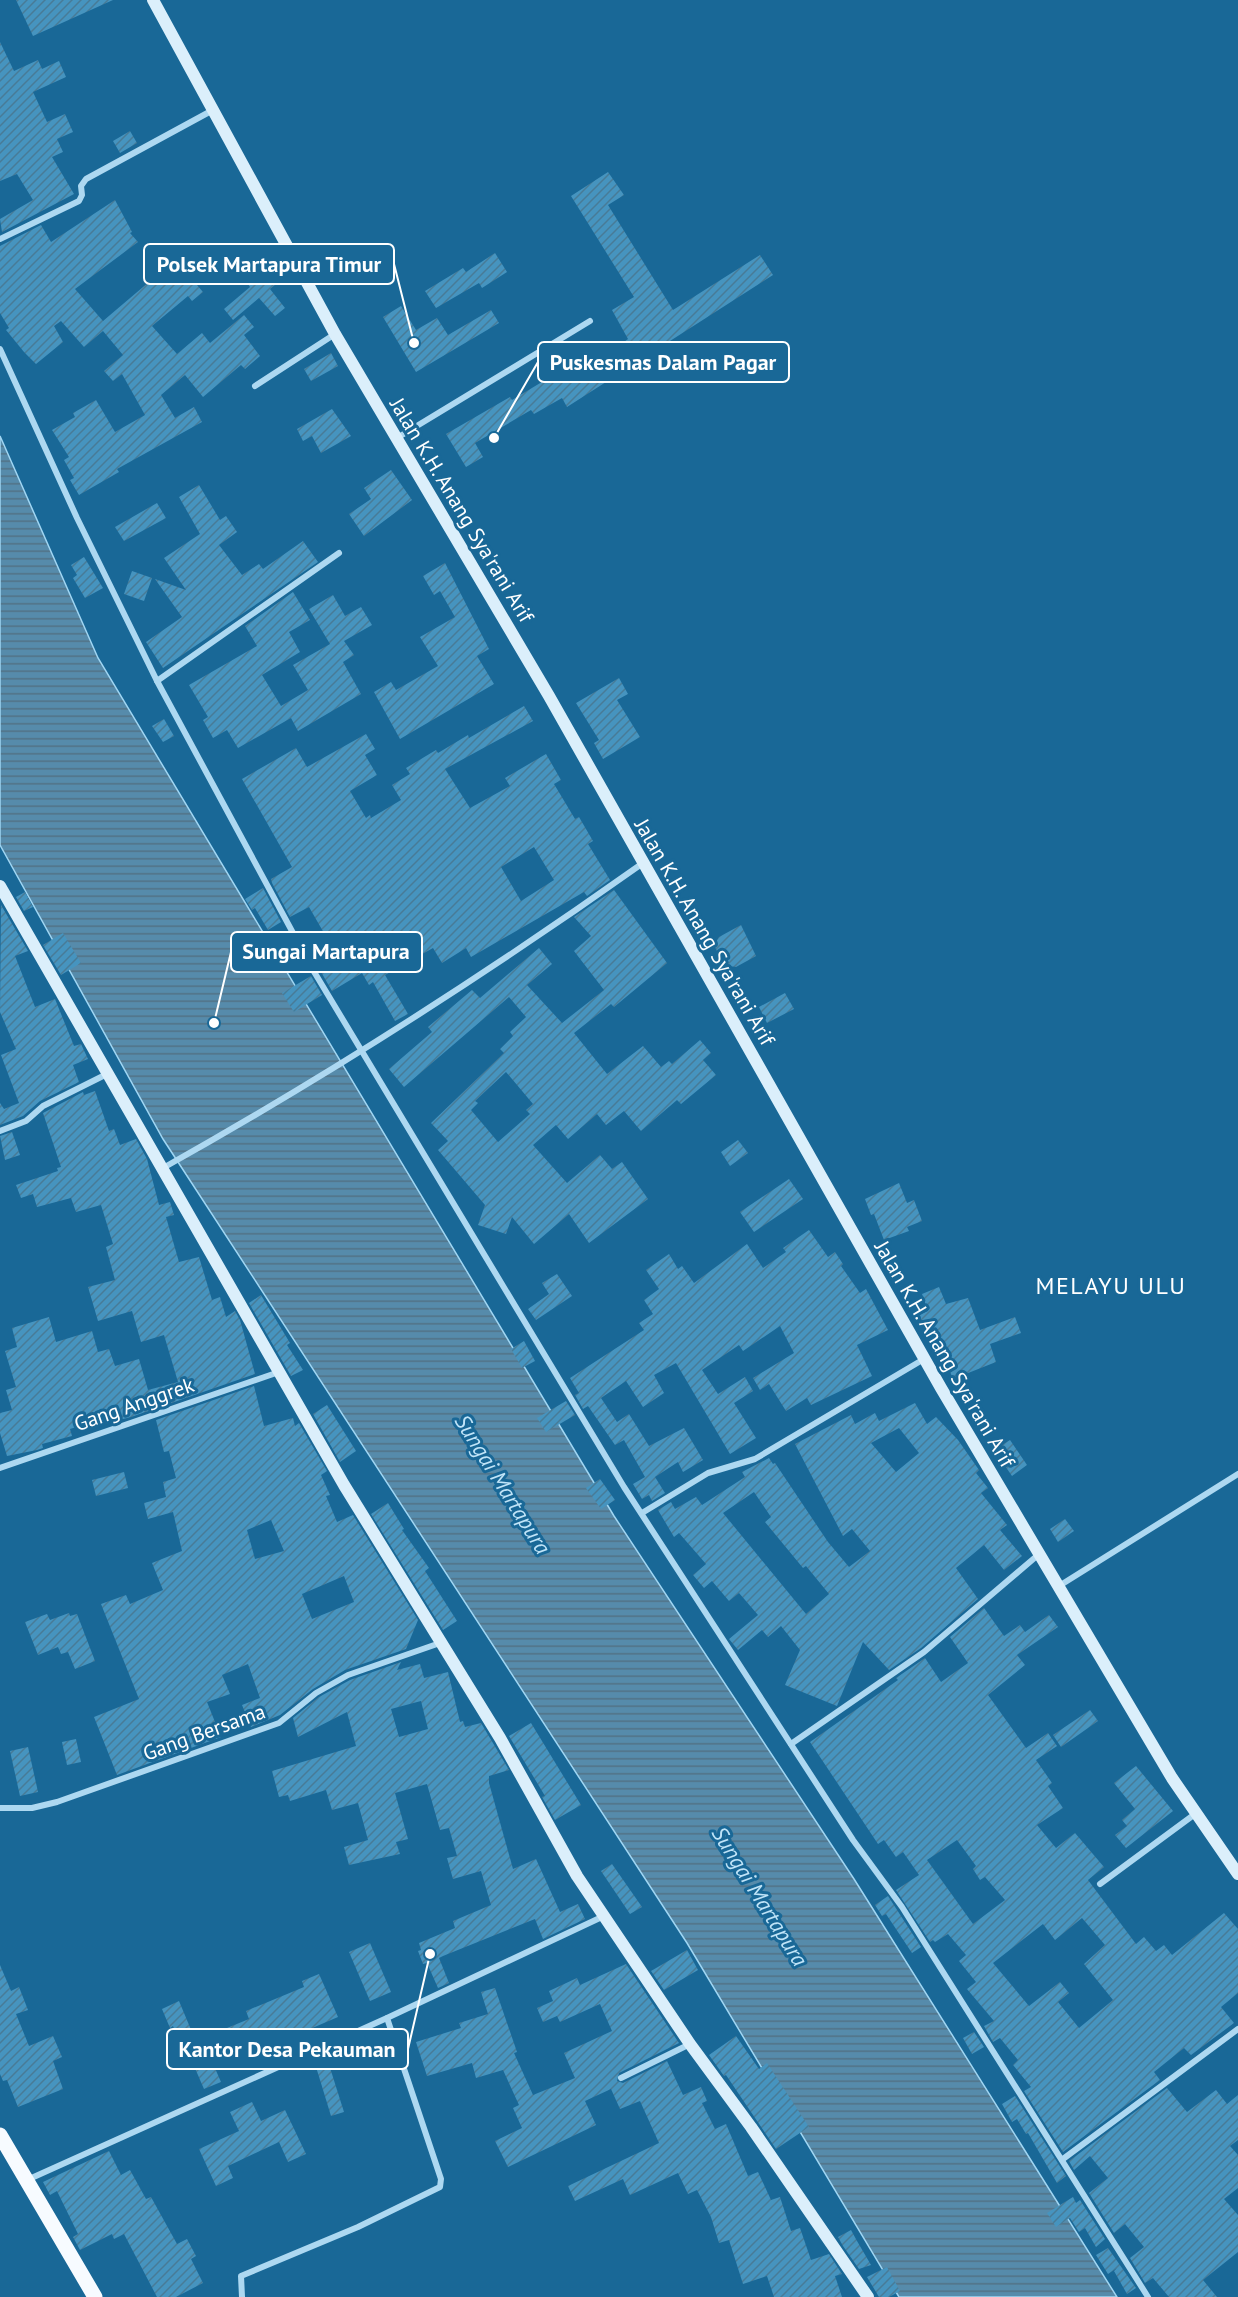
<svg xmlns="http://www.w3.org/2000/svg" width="1238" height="2297" viewBox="0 0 1238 2297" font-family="'PT Sans',sans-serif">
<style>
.water{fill:url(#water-rules);stroke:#a0d6f3;stroke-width:1.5}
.building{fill:url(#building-hatch);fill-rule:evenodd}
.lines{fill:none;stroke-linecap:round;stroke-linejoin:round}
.street{stroke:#add8f1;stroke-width:6}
.secondary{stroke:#dbeffb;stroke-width:12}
.primary{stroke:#f7fbff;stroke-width:15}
.labels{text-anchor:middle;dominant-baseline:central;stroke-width:6;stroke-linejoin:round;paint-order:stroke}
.street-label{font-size:21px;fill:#fff;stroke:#196897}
.water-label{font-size:22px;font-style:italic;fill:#c0e4f8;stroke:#196897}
.quarter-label{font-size:24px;letter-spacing:1.5px;fill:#fff;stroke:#196897}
.leader{fill:none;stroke:#fff;stroke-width:2}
.callout-dot{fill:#fff;stroke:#196897;stroke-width:2}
.callout{fill:#196897;stroke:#fff;stroke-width:2}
.callout-label{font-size:22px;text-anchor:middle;font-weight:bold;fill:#fff}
</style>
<defs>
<pattern id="water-rules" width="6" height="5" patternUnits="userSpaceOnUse" patternTransform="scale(1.5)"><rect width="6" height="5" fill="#568bab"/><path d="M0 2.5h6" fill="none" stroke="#527285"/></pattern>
<pattern id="building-hatch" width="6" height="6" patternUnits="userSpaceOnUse" patternTransform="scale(1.5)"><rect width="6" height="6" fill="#4694bf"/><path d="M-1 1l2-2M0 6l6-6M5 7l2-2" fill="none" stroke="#487b97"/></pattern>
</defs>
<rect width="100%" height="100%" fill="#196897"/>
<path class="water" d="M0 436 98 658 614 1516 854 1879 1117 2297H899L687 1943 163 1139 0 845Z"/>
<g class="building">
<path d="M16 0H113L33 36Z"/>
<path d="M0 42 14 71 38 60 42 69 59 61 66 77 33 92 47 122 65 114 73 132 57 139 63 152 52 157 74 194 2 232 0 219 33 200 17 174 0 181Z"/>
<path d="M130 131 137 143 120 153 113 141Z"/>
<path d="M608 172 624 195 608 205 673 310 760 255 773 275 567 407 562 398 534 414 531 410 475 443 483 457 466 467 446 434 510 397 512 400 595 350 602 362 627 347 624 342 628 339 612 310 634 297 571 196Z"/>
<path d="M115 200 132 232 130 233 138 242 75 289 103 321 156 276 148 266 167 250 203 292 192 301 188 296 152 326 177 354 202 333 210 343 244 315 254 327 244 335 260 356 245 369 241 365 203 397 185 375 161 395 175 418 194 407 202 422 117 469 119 472 79 495 70 480 74 478 64 460 69 457 52 430 75 417 73 413 96 400 115 432 145 415 122 374 113 381 104 371 123 355 103 331 84 347 61 321 54 326 63 342 36 364 24 352 6 330 9 328 0 313V246L41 225 51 242Z"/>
<path d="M495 253 507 272 482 288 479 283 436 308 425 291 463 268 466 272Z"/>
<path d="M274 268 283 278 270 289 285 308 275 316 259 298 233 320 224 309 250 287 248 284Z"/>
<path d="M401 306 416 330 437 318 448 335 491 310 499 323 416 372 383 317Z"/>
<path d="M331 353 338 366 311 381 304 369Z"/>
<path d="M332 409 351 436 321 453 312 436 303 441 297 429Z"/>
<path d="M391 470 412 500 364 536 349 514 371 499 364 488Z"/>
<path d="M199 485 220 520 226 516 237 532 219 545 242 575 259 564 263 569 303 541 318 562 163 668 146 642 182 617 155 579 186 590 164 558 200 534 179 497Z"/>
<path d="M157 503 166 518 124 541 115 527Z"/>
<path d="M84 557 103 588 85 598 73 578 77 575 71 565Z"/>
<path d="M445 563 489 649 477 656 494 684 400 739 374 692 391 682 396 690 438 666 420 637 455 617 440 591 434 595 423 576Z"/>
<path d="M132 571 152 578 144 601 124 594Z"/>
<path d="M293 592 310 620 289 632 300 652 262 675 281 706 308 690 293 665 330 644 309 609 333 595 345 616 361 607 372 625 344 641 354 655 343 662 361 694 298 731 291 718 238 748 227 730 213 738 203 720 208 717 189 685 257 646 245 626Z"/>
<path d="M619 678 628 694 617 700 640 737 603 759 594 743 599 740 576 703Z"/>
<path d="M524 706 533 721 445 769 470 808 510 786 505 778 546 754 561 780 554 784 575 819 579 817 593 841 588 844 610 880 587 896 584 892 471 957 466 948 442 963 433 948 385 975 408 1014 395 1021 373 982 369 985 362 973 332 991 309 951 328 940 309 907 290 917 272 883 271 879 292 867 242 779 296 748 307 767 366 734 375 749 365 755 377 775 350 791 366 818 370 815 371 818 401 800 392 785 410 774 406 768 436 750 438 753 468 735 469 738ZM534 847 554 880 521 901 501 867Z"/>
<path d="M164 719 174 736 163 742 152 726Z"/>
<path d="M263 888 281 922 268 930 255 908 252 910 245 899Z"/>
<path d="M614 890 667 963 614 1007 611 1004 574 1033 607 1074 643 1046 661 1067 669 1061 672 1064 700 1040 711 1053 703 1060 716 1075 681 1104 677 1100 641 1131 624 1111 606 1125 597 1114 568 1139 556 1125 533 1145 567 1183 600 1155 612 1169 622 1162 648 1199 589 1243 569 1214 534 1244 512 1217 506 1234 478 1225 485 1205 438 1150 448 1141 431 1123 504 1053 500 1049 513 1036 510 1032 526 1017 509 997 404 1087 389 1069 432 1032 428 1027 472 990 480 998 539 948 552 964 527 985 562 1023 604 990 574 951 591 936 574 917ZM506 1072 533 1104 526 1110 530 1114 498 1142 471 1110 478 1103 475 1101Z"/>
<path d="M25 892 33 907 24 911 16 897Z"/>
<path d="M1 905 28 951 15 956 35 1007 55 999 74 1046 81 1044 88 1059 73 1065 79 1082 40 1101 23 1116 0 1125V1103L4 1109 19 1103 1 1055 16 1049 0 1012Z"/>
<path d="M741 925 756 956 736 967 729 966 723 963 714 945 719 937Z"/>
<path d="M63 933 81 963 61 975 43 945Z"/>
<path d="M277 945 286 959 263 974 254 960Z"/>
<path d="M311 976 322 995 294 1012 282 993Z"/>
<path d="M785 993 794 1009 767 1023 759 1007Z"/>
<path d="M95 1091 109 1131 114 1129 120 1145 136 1139 147 1159 159 1205 170 1202 174 1215 166 1217 179 1262 199 1257 212 1300 220 1297 226 1317 235 1311 240 1320 255 1374 131 1417 103 1424 102 1419 70 1429 72 1436 42 1444 43 1448 37 1450 7 1456 0 1433V1413L12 1410 6 1390 16 1387 5 1351 17 1347 12 1328 49 1317 56 1342 92 1331 98 1352 109 1349 115 1366 139 1359 148 1390 178 1382 164 1335 141 1342 132 1311 98 1321 88 1287 115 1280 106 1247 113 1244 101 1205 76 1212 71 1198 37 1207 33 1194 21 1198 16 1185 58 1171 57 1168 61 1167 43 1113 83 1092 84 1095Z"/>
<path d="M12 1132 20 1155 5 1160 0 1136Z"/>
<path d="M738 1140 748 1153 730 1166 721 1152Z"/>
<path d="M789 1179 803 1199 754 1232 740 1212Z"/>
<path d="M899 1183 907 1203 914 1200 922 1221 907 1227 909 1231 884 1240 874 1214 871 1215 865 1199Z"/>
<path d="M809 1230 828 1257 835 1252 843 1264 841 1266 860 1293 866 1289 888 1330 857 1345 872 1376 811 1405 807 1398 786 1411 769 1384 760 1390 753 1378 794 1353 780 1326 743 1351 739 1345 702 1370 718 1394 745 1377 753 1391 734 1403 756 1438 730 1454 676 1363 654 1375 664 1393 643 1407 626 1381 601 1398 617 1422 629 1414 649 1446 684 1428 703 1460 683 1472 678 1462 655 1477 665 1493 652 1501 649 1495 642 1499 633 1484 645 1477 624 1440 615 1445 588 1406 583 1409 575 1395 579 1393 570 1378 644 1330 639 1323 653 1314 644 1300 659 1289 646 1270 669 1254 678 1269 682 1266 694 1283 747 1244 763 1268 786 1252 783 1248Z"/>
<path d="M557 1274 572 1296 536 1320 528 1309 549 1294 542 1283Z"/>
<path d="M939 1287 946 1304 968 1298 980 1330 1015 1317 1021 1333 990 1344 996 1362 953 1379 941 1349 937 1351 919 1315 928 1311 922 1294Z"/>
<path d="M261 1295 290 1343 287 1345 303 1370 291 1376 249 1303Z"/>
<path d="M524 1341 535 1361 522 1368 511 1349Z"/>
<path d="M254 1386 264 1426 293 1418 295 1426 299 1423 327 1471 321 1475 330 1495 326 1496 337 1522 353 1515 418 1620 406 1649 345 1670 313 1689 280 1715 251 1727 242 1705 260 1698 248 1664 222 1675 230 1694 207 1702 221 1737 117 1775 94 1717 139 1699 101 1604 126 1595 130 1604 163 1590 152 1563 182 1551 173 1512 148 1519 144 1503 166 1497 163 1482 176 1478 169 1451 164 1452 156 1420ZM271 1520 284 1551 255 1559 247 1530ZM344 1576 354 1602 312 1619 302 1594Z"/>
<path d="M566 1401 575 1415 546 1432 537 1418Z"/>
<path d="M915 1403 927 1424 936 1417 958 1440 979 1470 976 1473 988 1488 981 1493 1007 1525 1000 1530 1022 1556 1004 1570 984 1545 956 1568 978 1599 921 1648 889 1670 863 1642 837 1706 785 1685 800 1650 781 1626 768 1637 762 1630 738 1650 729 1639 758 1615 739 1593 729 1601 712 1581 704 1588 693 1575 706 1564 679 1533 674 1537 658 1510 671 1502 675 1509 696 1497 702 1505 745 1477 742 1472 769 1458 773 1464 775 1463 828 1542 849 1567 870 1551 852 1529 843 1536 795 1444 851 1415 855 1424 875 1413 879 1421ZM899 1428 919 1453 896 1472 871 1443ZM754 1492 771 1517 765 1522 803 1568 806 1566 829 1594 806 1614 723 1513Z"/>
<path d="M327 1405 356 1451 340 1462 313 1414Z"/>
<path d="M1010 1440 1027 1465 1012 1476 994 1450Z"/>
<path d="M124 1472 128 1488 96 1496 92 1480Z"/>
<path d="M600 1479 615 1500 601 1509 586 1488Z"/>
<path d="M388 1503 404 1529 402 1530 429 1568 425 1571 457 1621 443 1630 371 1514Z"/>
<path d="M1065 1519 1074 1531 1058 1542 1050 1529Z"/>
<path d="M984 1608 1004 1636 1020 1625 1025 1632 1049 1615 1058 1627 1017 1655 1025 1665 988 1695 1026 1748 1048 1733 1057 1746 1036 1760 1052 1783 1048 1786 1063 1808 1037 1825 1056 1848 1075 1833 1104 1867 1088 1880 1136 1944 1144 1937 1156 1951 1164 1945 1172 1955 1224 1913 1238 1929V1993L1221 2007 1234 2023 1191 2055 1184 2048 1154 2072 1160 2080 1063 2152 1024 2091 1031 2087 1013 2065 1018 2060 1000 2038 993 2042 984 2026 994 2021 967 1989 976 1982 959 1961 966 1955 948 1934 935 1942 933 1940 930 1942 896 1890 919 1875 903 1852 896 1857 884 1840 878 1844 810 1742 898 1680 896 1678 925 1658 941 1682 968 1663 950 1637ZM957 1840 976 1866 973 1869 980 1880 985 1877 1005 1900 973 1924 927 1860ZM1082 1918 1105 1945 1084 1964 1113 2000 1079 2028 1058 2002 1069 1993 1060 1982 1029 2006 993 1963 1043 1924 1055 1940Z"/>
<path d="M69 1613 70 1616 77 1614 95 1661 75 1669 68 1652 61 1654 58 1647 38 1655 25 1622 47 1614 50 1620Z"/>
<path d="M401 1662 397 1670 420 1664 424 1678 448 1672 460 1722 463 1721 465 1727 481 1723 509 1770 489 1776V1783L513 1869 536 1859 560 1912 578 1904 585 1919 543 1939 535 1919 443 1956 439 1958 449 1983 438 1988 427 1963 423 1964 418 1951 421 1950 419 1943 455 1928 453 1921 491 1905 481 1871 453 1879 447 1858 457 1856 449 1828 440 1830 427 1784 395 1793 408 1839 396 1842 400 1854 349 1865 344 1847 368 1840 358 1803 332 1810 326 1790 290 1801 288 1795 279 1797 272 1771 356 1746 347 1712 298 1737 293 1718 319 1697 350 1680ZM421 1701 428 1729 399 1737 391 1709Z"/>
<path d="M1090 1710 1098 1721 1061 1747 1053 1735Z"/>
<path d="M531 1723 581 1805 555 1820 542 1797 545 1796 509 1736Z"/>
<path d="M76 1739 81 1762 67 1765 62 1742Z"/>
<path d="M28 1747 38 1792 20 1796 10 1751Z"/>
<path d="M1136 1766 1173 1811 1126 1848 1115 1835 1127 1826 1122 1820 1135 1809 1114 1783Z"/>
<path d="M612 1864 642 1907 630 1914 601 1871Z"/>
<path d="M888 1896 921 1947 912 1953 886 1914 882 1916 875 1905Z"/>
<path d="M370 1943 391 1992 370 2001 349 1952Z"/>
<path d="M687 1950 698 1970 664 1990 651 1971Z"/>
<path d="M626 1964 679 2043 619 2073 617 2081 623 2083 667 2061 683 2095 701 2087 707 2101 702 2103 715 2129 726 2124 748 2176 758 2172 771 2200 780 2197 791 2231 800 2228 811 2260 829 2254 842 2274 835 2276 842 2297H774L767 2276 743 2284 729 2240 719 2243 711 2217 697 2190 688 2194 678 2173 630 2195 623 2179 575 2201 568 2186 659 2143 640 2101 620 2109 611 2089 585 2101 596 2125 508 2167 495 2141 522 2128 513 2108 519 2105 503 2070 476 2078 472 2063 427 2076 416 2042 461 2028 459 2023 488 2014 481 1992 495 1988 517 2052 514 2053 533 2095 575 2078 564 2053 612 2031 600 2004 560 2022 557 2016 543 2022 537 2008 553 2001 549 1991 577 1978 580 1985Z"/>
<path d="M0 1965 11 1991 19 1987 28 2010 16 2014 29 2046 53 2036 62 2057 53 2061 63 2089 18 2107 7 2080 3 2081 0 2074Z"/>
<path d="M319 1974 338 2017 310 2029 311 2032 289 2041 290 2044 274 2051 275 2053 244 2066 227 2028 249 2019 246 2011 304 1987 302 1981Z"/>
<path d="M179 2001 202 2056 188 2062 173 2026 170 2028 162 2009Z"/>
<path d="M974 2032 984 2047 972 2054 963 2038Z"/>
<path d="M736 2036 759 2069 767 2063 809 2127 776 2149 726 2075 724 2076 709 2055Z"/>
<path d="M325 2052 344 2112 331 2116 313 2057Z"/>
<path d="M211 2059 221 2082 204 2089 194 2066Z"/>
<path d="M1167 2088 1187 2112 1216 2090 1227 2104 1238 2095V2140L1230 2146 1238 2155V2188L1224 2199 1238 2215V2252L1203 2280 1217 2297H1169L1153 2278 1145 2283 1130 2258 1144 2247 1125 2224 1114 2233 1089 2193 1108 2178 1090 2156 1074 2170 1069 2161Z"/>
<path d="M1015 2096 1066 2176 1057 2183 1028 2133 1026 2134 1017 2119 1012 2122 1002 2104Z"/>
<path d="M252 2102 261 2121 285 2110 306 2154 288 2162 279 2142 228 2166 233 2178 216 2186 199 2149 239 2131 230 2112Z"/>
<path d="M109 2151 121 2175 130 2170 146 2199 151 2197 177 2244 187 2239 196 2256 191 2259 203 2283 176 2297H157L124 2234 114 2239 112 2234 80 2250 73 2237 78 2234 57 2191 50 2195 43 2182Z"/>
<path d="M1073 2197 1076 2203 1080 2200 1105 2239 1096 2247 1085 2228 1079 2232 1070 2218 1056 2227 1047 2213Z"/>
<path d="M851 2230 857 2241 871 2265 859 2269 843 2246 838 2237Z"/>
<path d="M1108 2248 1136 2288 1127 2294 1114 2271 1117 2268 1108 2274 1096 2255Z"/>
<path d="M887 2267 900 2291 889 2297H879L867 2277Z"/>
</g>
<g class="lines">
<g class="street">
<path d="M0 239 79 201 82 195 81 186 86 179 213 110"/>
<path d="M0 349 77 518 157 681 313 970 624 1487 853 1840 902 1907 1148 2297"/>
<path d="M255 386 335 334"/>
<path d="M397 438 590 321"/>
<path d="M157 681 339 553"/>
<path d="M0 1131 26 1121 43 1106 109 1073"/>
<path d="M163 1168C329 1075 488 973 643 863"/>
<path d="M0 1468 279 1372"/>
<path d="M642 1513 708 1473 755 1459 924 1359"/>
<path d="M1059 1586 1238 1474"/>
<path d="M791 1744 924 1652 1038 1555"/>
<path d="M0 1808H32L57 1802 279 1723 316 1693 348 1675 440 1643"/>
<path d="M1100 1884 1195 1814"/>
<path d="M621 2078 690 2044"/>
<path d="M1063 2159 1238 2029"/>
<path d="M27 2180 387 2018 604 1916"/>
<path d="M242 2297 241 2276 358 2227 440 2187 441 2179 387 2018"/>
</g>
<g class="secondary">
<path d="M153 0 335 334 549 696 941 1388 1172 1778 1238 1874"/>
<path d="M0 886 344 1485 500 1738 577 1876 690 2044 751 2127 868 2297"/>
</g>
<path class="primary" d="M0 2135 95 2297"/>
</g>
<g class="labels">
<g class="street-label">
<text transform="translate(462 510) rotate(59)">Jalan K.H. Anang Sya'rani Arif</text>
<text transform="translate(705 932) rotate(60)">Jalan K.H. Anang Sya'rani Arif</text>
<text transform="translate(945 1354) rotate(60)">Jalan K.H. Anang Sya'rani Arif</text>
<text transform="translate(134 1404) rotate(-19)">Gang Anggrek</text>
<text transform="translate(204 1732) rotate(-20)">Gang Bersama</text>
</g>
<g class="water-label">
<text transform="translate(503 1484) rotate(58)">Sungai Martapura</text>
<text transform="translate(760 1896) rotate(58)">Sungai Martapura</text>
</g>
<g class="quarter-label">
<text x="1111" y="1285">MELAYU ULU</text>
</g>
</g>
<path class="leader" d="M414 343L394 264M494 438L538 362M214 1023L231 952M430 1954L408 2049"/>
<g class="callout-dot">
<circle cx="414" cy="343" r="6"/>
<circle cx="494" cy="438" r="6"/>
<circle cx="214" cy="1023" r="6"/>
<circle cx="430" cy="1954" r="6"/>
</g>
<g class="callout">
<rect x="144" y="244" width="250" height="40" rx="6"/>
<rect x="538" y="342" width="251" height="40" rx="6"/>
<rect x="231" y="932" width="191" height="40" rx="6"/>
<rect x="167" y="2029" width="241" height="40" rx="6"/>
</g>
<g class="callout-label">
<text x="269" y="272">Polsek Martapura Timur</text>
<text x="663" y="370">Puskesmas Dalam Pagar</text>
<text x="326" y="959">Sungai Martapura</text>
<text x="287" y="2057">Kantor Desa Pekauman</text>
</g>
</svg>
